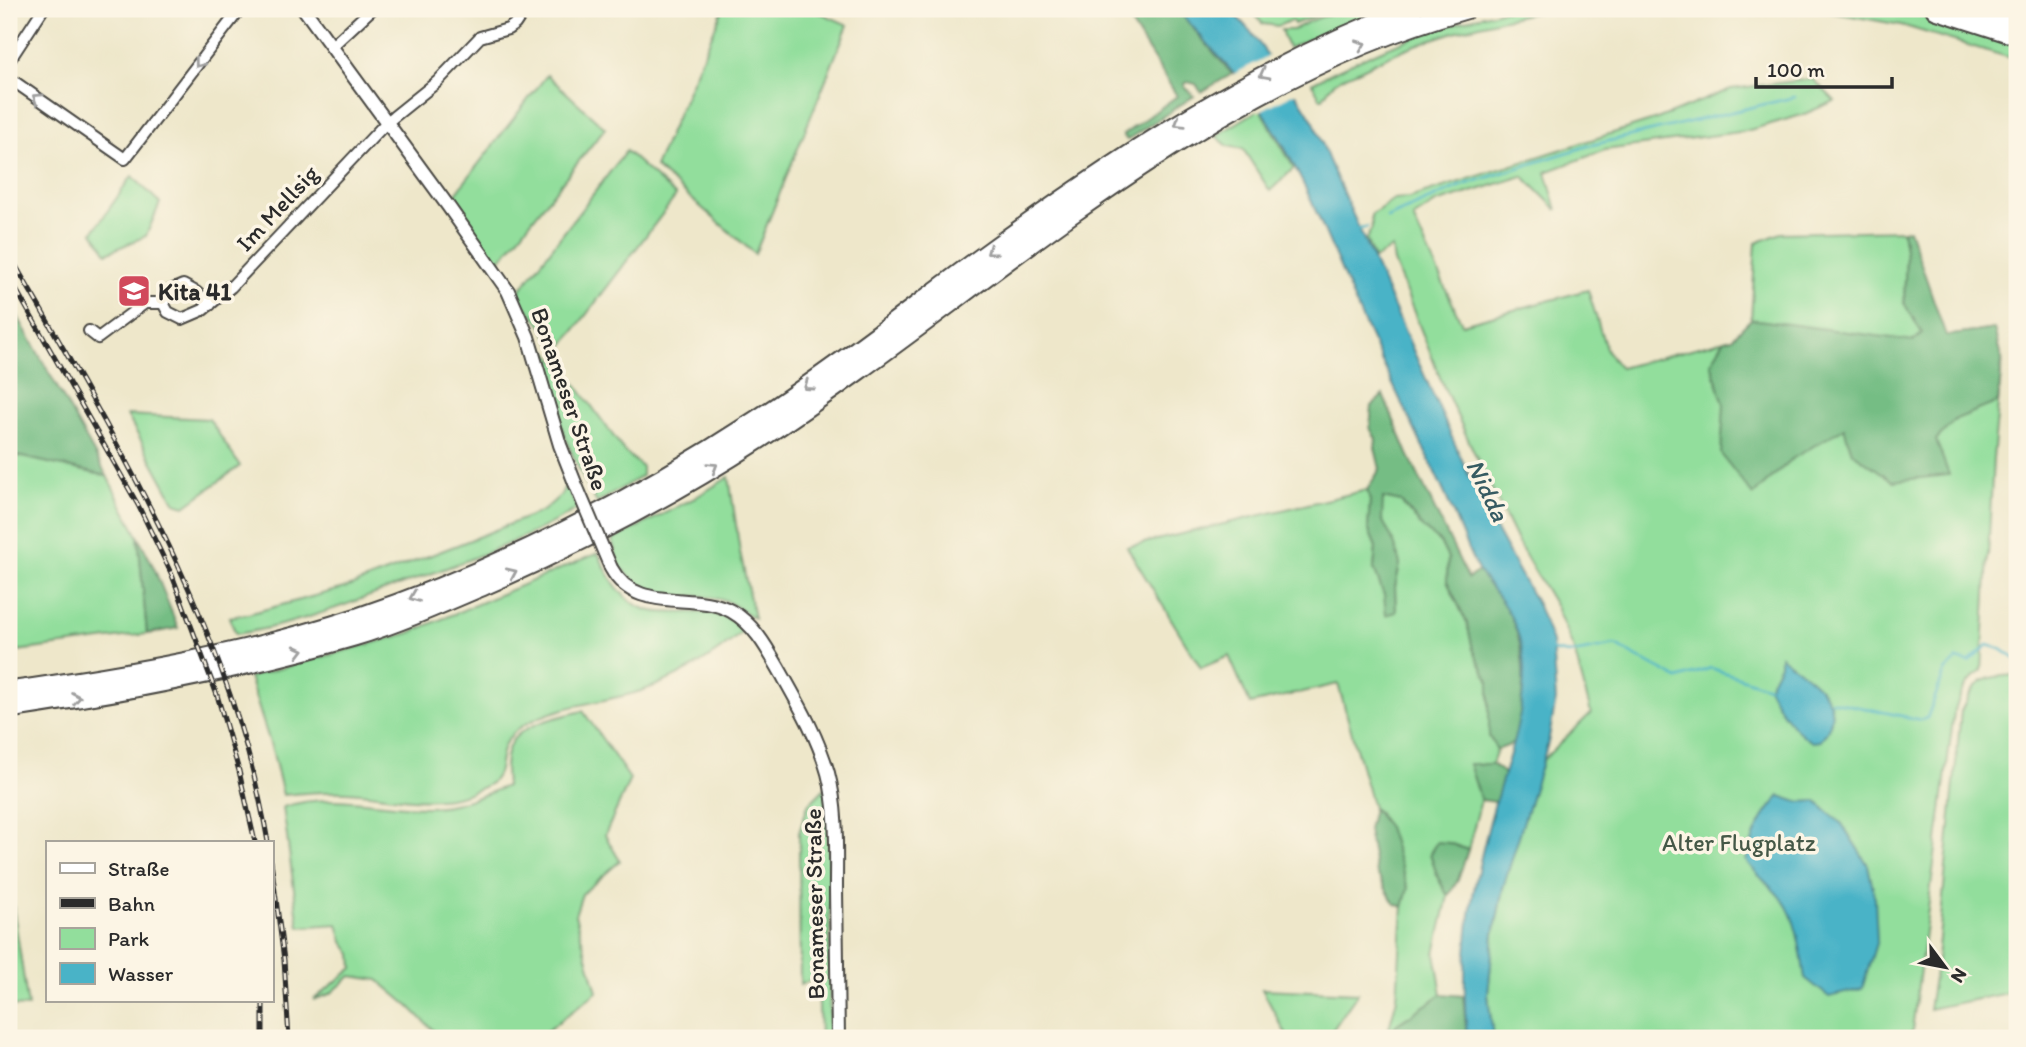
<svg xmlns="http://www.w3.org/2000/svg" width="2026" height="1047" viewBox="0 0 2026 1047" font-family="Itim,sans-serif">
<style>
.green{fill:#92de9c;stroke:#5e8464;stroke-width:2}
.forest{fill:#75bd84;stroke:#507458;stroke-width:2}
.water{fill:#49b3c7;stroke:#3a6f79;stroke-width:2}
.pier{fill:#eee7ca}
.lines{fill:none;stroke-linecap:round;stroke-linejoin:round}
.stream{stroke:#49b3c7;stroke-width:2.5}
.minor-casing{stroke:#484743;stroke-width:14}
.tertiary-casing{stroke:#484743;stroke-width:16}
.motorway-casing{stroke:#484743;stroke-width:23}
.minor{stroke:#fff;stroke-width:10}
.tertiary{stroke:#fff;stroke-width:12}
.motorway{stroke:#fff;stroke-width:19}
.rail-casing{stroke:#2b2b2b;stroke-width:5}
.rail{stroke:#fcf5e5;stroke-width:2.5;stroke-dasharray:8;stroke-linecap:butt}
.tertiary-bridge-casing{stroke:#484743;stroke-width:16;stroke-linecap:butt}
.tertiary-bridge{stroke:#fff;stroke-width:12}
.oneway{stroke:#a0a0a0}
.labels{text-anchor:middle;dominant-baseline:central;stroke-width:7;stroke-linejoin:round;paint-order:stroke}
.street-label{font-size:24px;fill:#2b2b2b;stroke:#fcf5e5}
.poi-label{font-size:24px;font-weight:bold;fill:#2b2b2b;stroke:#fcf5e5;text-anchor:start}
.park-label{font-size:24px;fill:#455847;stroke:#fcf5e5}
.water-label{font-size:26px;font-style:italic;fill:#365b62;stroke:#fcf5e5}
</style>
<rect width="100%" height="100%" fill="#fcf5e5"/>
<filter id="ink" filterUnits="userSpaceOnUse"><feTurbulence type="fractalNoise" baseFrequency=".0143" numOctaves="2"/><feDisplacementMap in="SourceGraphic" scale="14" xChannelSelector="R" yChannelSelector="G"/><feConvolveMatrix kernelMatrix="1 2 1 2 8 2 1 2 1" color-interpolation-filters="sRGB"/></filter>
<filter id="wash" filterUnits="userSpaceOnUse"><feTurbulence type="fractalNoise" baseFrequency=".00686" numOctaves="4" result="noise"/><feDisplacementMap in="SourceGraphic" scale="28" xChannelSelector="R" yChannelSelector="G"/><feGaussianBlur stdDeviation="1.57" result="paint"/><feColorMatrix in="noise" values="0 0 0 0 0 0 0 0 0 0 0 0 0 0 0 0 0 1.4 0 .05"/><feComposite in="paint" operator="in"/></filter>
<g filter="url(#wash)">
<rect width="100%" height="100%" fill="#eee7ca"/>
<g class="green">
<path d="M723 9H812L848 25 755 254 655 167Z"/>
<path d="M1250 9H1333L1294 24 1292 20 1278 26 1263 24Z"/>
<path d="M1342 9H1382L1288 48 1281 30H1293L1308 22Z"/>
<path d="M1508 9H1554C1487 21 1420 38 1360 70 1351 74 1339 78 1332 85 1328 89 1326 94 1323 98H1320L1312 83C1374 50 1439 25 1508 9Z"/>
<path d="M1812 9H1898C1938 19 1978 31 2017 45V60L1901 25Z"/>
<path d="M547 75 605 128 497 264 453 206 454 196Z"/>
<path d="M1813 79 1835 101 1802 115 1746 131 1605 150 1546 172 1557 210 1523 176 1436 203 1413 218 1462 324 1588 290 1606 349 1620 368 1732 338 1751 319 1756 243 1781 233 1902 230 1906 256 1904 303 1946 336 1994 329 2002 362 1993 459 1982 671C1965 681 1961 694 1954 712L1911 1038H1493L1488 994 1494 934 1503 888 1522 822 1542 761 1591 713 1574 650 1556 607 1518 543 1474 452 1443 385 1394 262 1392 248 1374 259 1366 239 1372 228 1371 215 1394 199 1409 198 1657 119 1731 89Z"/>
<path d="M1260 109 1294 168 1270 191 1243 149 1228 146 1216 136Z"/>
<path d="M626 151 676 196 558 352C550 342 546 331 539 322 530 310 524 309 517 294Z"/>
<path d="M132 176 160 203 146 236 107 253 93 232Z"/>
<path d="M539 342 575 383 625 452 642 467V476L597 503C572 462 545 390 539 342Z"/>
<path d="M127 415 209 419 240 466 185 506 175 503Z"/>
<path d="M9 454 107 476 138 536 147 634 9 652Z"/>
<path d="M729 477 740 552 754 618 725 600 699 596 668 597 639 585 619 566 612 540 693 499Z"/>
<path d="M566 484 577 509C522 542 460 563 400 585 347 604 293 626 236 634L229 617 248 614 348 587 465 542 543 511 561 495Z"/>
<path d="M1367 490 1370 501 1368 528 1376 547 1374 569 1384 595 1387 614 1396 611 1395 587 1400 564 1382 519V498L1401 502 1424 529 1440 542 1448 558 1447 581 1467 623 1473 649 1489 682V736L1497 750 1492 764H1470L1481 800 1468 850 1449 843 1430 853 1438 878 1448 896 1435 953 1442 994 1396 1025 1387 1036 1397 998 1403 907 1408 888 1379 813 1373 808 1338 684 1250 704 1229 656 1201 668 1127 547Z"/>
<path d="M598 553C608 575 620 600 645 609 674 620 721 599 742 632 714 657 677 679 641 691 603 703 560 704 524 725 490 746 508 767 492 782 486 787 471 792 463 795 424 806 386 794 347 792 326 791 304 793 283 795L273 753 249 677 409 633Z"/>
<path d="M2017 675V991L1929 1009 1937 959 1961 711C1977 679 1981 677 2017 675Z"/>
<path d="M583 711 630 779 605 835 620 861 582 894 575 915 597 992 538 1038H441L410 1007 378 980 351 976 330 994 313 1000 353 968 352 954 343 942 338 924 299 927 283 807C331 791 379 807 428 807 453 807 483 796 506 786 505 772 504 759 509 747 517 724 562 716 583 711Z"/>
<path d="M825 788C833 871 828 955 830 1038H820L818 977 800 985 799 833 808 805Z"/>
<path d="M12 899 28 1007 9 1006V900Z"/>
<path d="M1262 989 1358 993 1327 1038H1288Z"/>
</g>
<g class="forest">
<path d="M1122 9H1177L1232 74 1201 92 1196 84 1188 82 1184 84 1185 87 1194 96 1127 140 1123 135 1177 96Z"/>
<path d="M1909 229 1946 336 1994 329 2002 362 1998 402 1956 419 1936 440 1949 475 1893 481 1852 452 1844 428 1792 459 1753 495 1721 454 1724 404 1711 363 1724 340 1732 338 1751 319 1914 341 1922 333 1904 303 1906 256 1902 230Z"/>
<path d="M9 301 107 476 9 454Z"/>
<path d="M1383 395 1408 454 1468 578 1479 571C1488 584 1500 597 1508 611 1530 653 1524 697 1515 743L1497 750 1489 736V682L1473 649 1467 623 1447 581 1448 558 1440 542 1424 529 1401 502 1383 498 1382 519 1395 545 1400 564 1395 587 1396 612 1386 615 1384 595 1374 569 1376 547 1368 528 1370 501 1367 490 1380 469 1375 448 1376 439 1370 428 1372 406Z"/>
<path d="M138 536 154 568 178 628 147 634Z"/>
<path d="M1469 764H1492L1505 774 1496 802 1481 800Z"/>
<path d="M1373 808 1388 827 1408 888 1403 907 1394 903 1376 872 1368 830Z"/>
<path d="M1437 842 1449 843 1468 850 1458 880 1448 896 1438 878 1430 853Z"/>
<path d="M1442 994 1463 996 1467 1038H1387L1396 1025Z"/>
</g>
<g class="water">
<path d="M1177 9H1230L1250 31 1297 95 1314 122 1329 161 1482 505 1538 606 1552 642 1556 700 1548 743 1503 888 1494 934 1488 994 1493 1038H1467C1460 961 1469 900 1489 825 1502 773 1524 726 1524 671 1524 649 1517 625 1505 607 1497 594 1486 583 1478 570 1465 546 1456 518 1444 492 1418 435 1390 380 1364 323 1333 254 1308 182 1267 118 1242 79 1207 44 1177 9Z"/>
<path d="M1780 656C1809 678 1853 702 1820 741L1812 742C1791 728 1779 709 1768 687L1780 664Z"/>
<path d="M1780 796 1798 802 1816 801 1842 824 1868 865 1875 899 1877 940 1862 989 1829 997 1805 978C1801 955 1798 921 1784 902 1773 887 1757 876 1746 861 1754 834 1760 817 1780 796Z"/>
</g>
<path class="pier" d="M1272 54 1299 91 1258 112 1230 76Z"/>
<g class="lines">
<g class="stream">
<path d="M1387 218 1460 186 1588 146 1795 97"/>
<path d="M1357 230 1367 227"/>
<path d="M1548 650 1568 654 1615 645 1678 679 1711 668 1768 687"/>
<path d="M1831 701 1921 720 1927 718 1945 671 1957 659 1969 662 1988 645 2001 649 2017 660"/>
</g>
</g>
</g>
<g filter="url(#ink)">
<g class="lines">
<defs>
<g id="minor">
<path d="M331 47 372 9"/>
<path d="M9 61 43 9"/>
<path d="M9 78 125 159 240 9"/>
<path d="M163 303 171 290 183 285 196 292 210 305"/>
<path d="M89 331 98 338 145 303H163L168 312 182 319 203 310 231 287 386 123 437 82 480 37 508 29 515 24 525 9"/>
</g>
<g id="tertiary">
<path d="M304 9 448 206 508 291 528 337 560 445 575 483"/>
<path d="M611 568C636 615 693 590 731 611 756 625 769 652 783 676 801 708 818 738 828 773 838 811 836 850 836 889 837 939 837 989 838 1038"/>
</g>
<g id="motorway">
<path d="M1936 9 2017 35"/>
<path d="M1990 9 2017 18"/>
<path d="M9 692C126 675 245 655 358 618 498 571 632 502 756 421 836 369 910 310 987 254 1120 157 1257 67 1412 9"/>
<path d="M9 708C125 691 241 669 354 636 399 622 442 603 484 585 580 543 672 495 760 438 989 288 1195 84 1465 9"/>
</g>
</defs>
<use href="#minor" class="minor-casing"/>
<use href="#tertiary" class="tertiary-casing"/>
<use href="#motorway" class="motorway-casing"/>
<use href="#minor" class="minor"/>
<use href="#tertiary" class="tertiary"/>
<use href="#motorway" class="motorway"/>
<defs>
<g id="rail">
<path d="M9 254C116 441 231 626 268 842"/>
<path d="M9 277 138 505 172 575 217 695 239 771 255 842"/>
<path d="M271 861 284 960 289 1038"/>
<path d="M263 1000V1038"/>
</g>
</defs>
<use href="#rail" class="rail-casing"/>
<use href="#rail" class="rail"/>
<defs>
<path id="tertiary-bridge" d="M575 483 611 568"/>
</defs>
<use href="#tertiary-bridge" class="tertiary-bridge-casing"/>
<use href="#tertiary-bridge" class="tertiary-bridge"/>
</g>
<defs><path id="oneway-chevron" d="M-2-3.5L2.5 0L-2 3.5" fill="none" stroke-width="1.6" stroke-linecap="round" stroke-linejoin="round" transform="scale(1.75)"/></defs>
<g class="oneway">
<use href="#oneway-chevron" transform="translate(1361 45) rotate(-22)"/>
<use href="#oneway-chevron" transform="translate(199 63) rotate(127)"/>
<use href="#oneway-chevron" transform="translate(1264 74) rotate(152)"/>
<use href="#oneway-chevron" transform="translate(37 98) rotate(-146)"/>
<use href="#oneway-chevron" transform="translate(1179 123) rotate(148)"/>
<use href="#oneway-chevron" transform="translate(991 251) rotate(144)"/>
<use href="#oneway-chevron" transform="translate(808 386) rotate(145)"/>
<use href="#oneway-chevron" transform="translate(713 467) rotate(-32)"/>
<use href="#oneway-chevron" transform="translate(512 573) rotate(-24)"/>
<use href="#oneway-chevron" transform="translate(414 597) rotate(158)"/>
<use href="#oneway-chevron" transform="translate(299 651) rotate(-14)"/>
<use href="#oneway-chevron" transform="translate(76 698) rotate(-9)"/>
</g>
</g>
<defs>
<symbol id="school-square" viewBox="-11 -11 22 22"><rect x="-9" y="-9" width="18" height="18" rx="4" fill="#d1495b" stroke="#fcf5e5"/><path d="M0-5L7-2L0 1L-7-2ZM-4 1L0 2.5L4 1V4Q0 6-4 4Z" fill="#fff"/></symbol>
</defs>
<g fill-rule="evenodd">
<use href="#school-square" x="115" y="272" width="38" height="38"/>
</g>
<g class="labels">
<g class="street-label">
<text transform="translate(277 208) rotate(-47)">Im Mellsig</text>
<text transform="translate(570 399) rotate(71)">Bonameser Straße</text>
<text transform="translate(814 904) rotate(-91)">Bonameser Straße</text>
</g>
<g class="poi-label">
<text x="158" y="291">Kita 41</text>
</g>
<g class="park-label">
<text x="1739" y="842">Alter Flugplatz</text>
</g>
<g class="water-label">
<text transform="translate(1488 490) rotate(64)">Nidda</text>
</g>
</g>
<rect width="2026" height="1047" fill="none" stroke="#fcf5e5" stroke-width="35"/>
<rect x="46" y="841" width="228" height="161" fill="#fcf5e5" stroke="#a8a49b" stroke-width="2"/>
<rect x="60" y="863" width="35" height="10" fill="#ffffff" stroke="#a8a49b" stroke-width="2"/>
<text x="108" y="876" font-size="21" fill="#2b2b2b">Straße</text>
<rect x="60" y="898" width="35" height="10" fill="#2b2b2b" stroke="#a8a49b" stroke-width="2"/>
<text x="108" y="911" font-size="21" fill="#2b2b2b">Bahn</text>
<rect x="60" y="928" width="35" height="21" fill="#92de9c" stroke="#a8a49b" stroke-width="2"/>
<text x="108" y="946" font-size="21" fill="#2b2b2b">Park</text>
<rect x="60" y="963" width="35" height="21" fill="#49b3c7" stroke="#a8a49b" stroke-width="2"/>
<text x="108" y="981" font-size="21" fill="#2b2b2b">Wasser</text>
<g transform="translate(1945 967) rotate(122)" stroke="#fcf5e5" stroke-width="5" paint-order="stroke">
<path d="M0-5L12 26L0 18L-12 26Z" fill="#2b2b2b"/>
<text y="-10" font-size="19" font-weight="bold" text-anchor="middle" fill="#2b2b2b">N</text>
</g>
<path d="M1756 77v10h136v-10" fill="none" stroke="#2b2b2b" stroke-width="3.5"/>
<text x="1767" y="77" font-size="21" fill="#2b2b2b" stroke="#fcf5e5" stroke-width="5" paint-order="stroke">100 m</text>
</svg>
